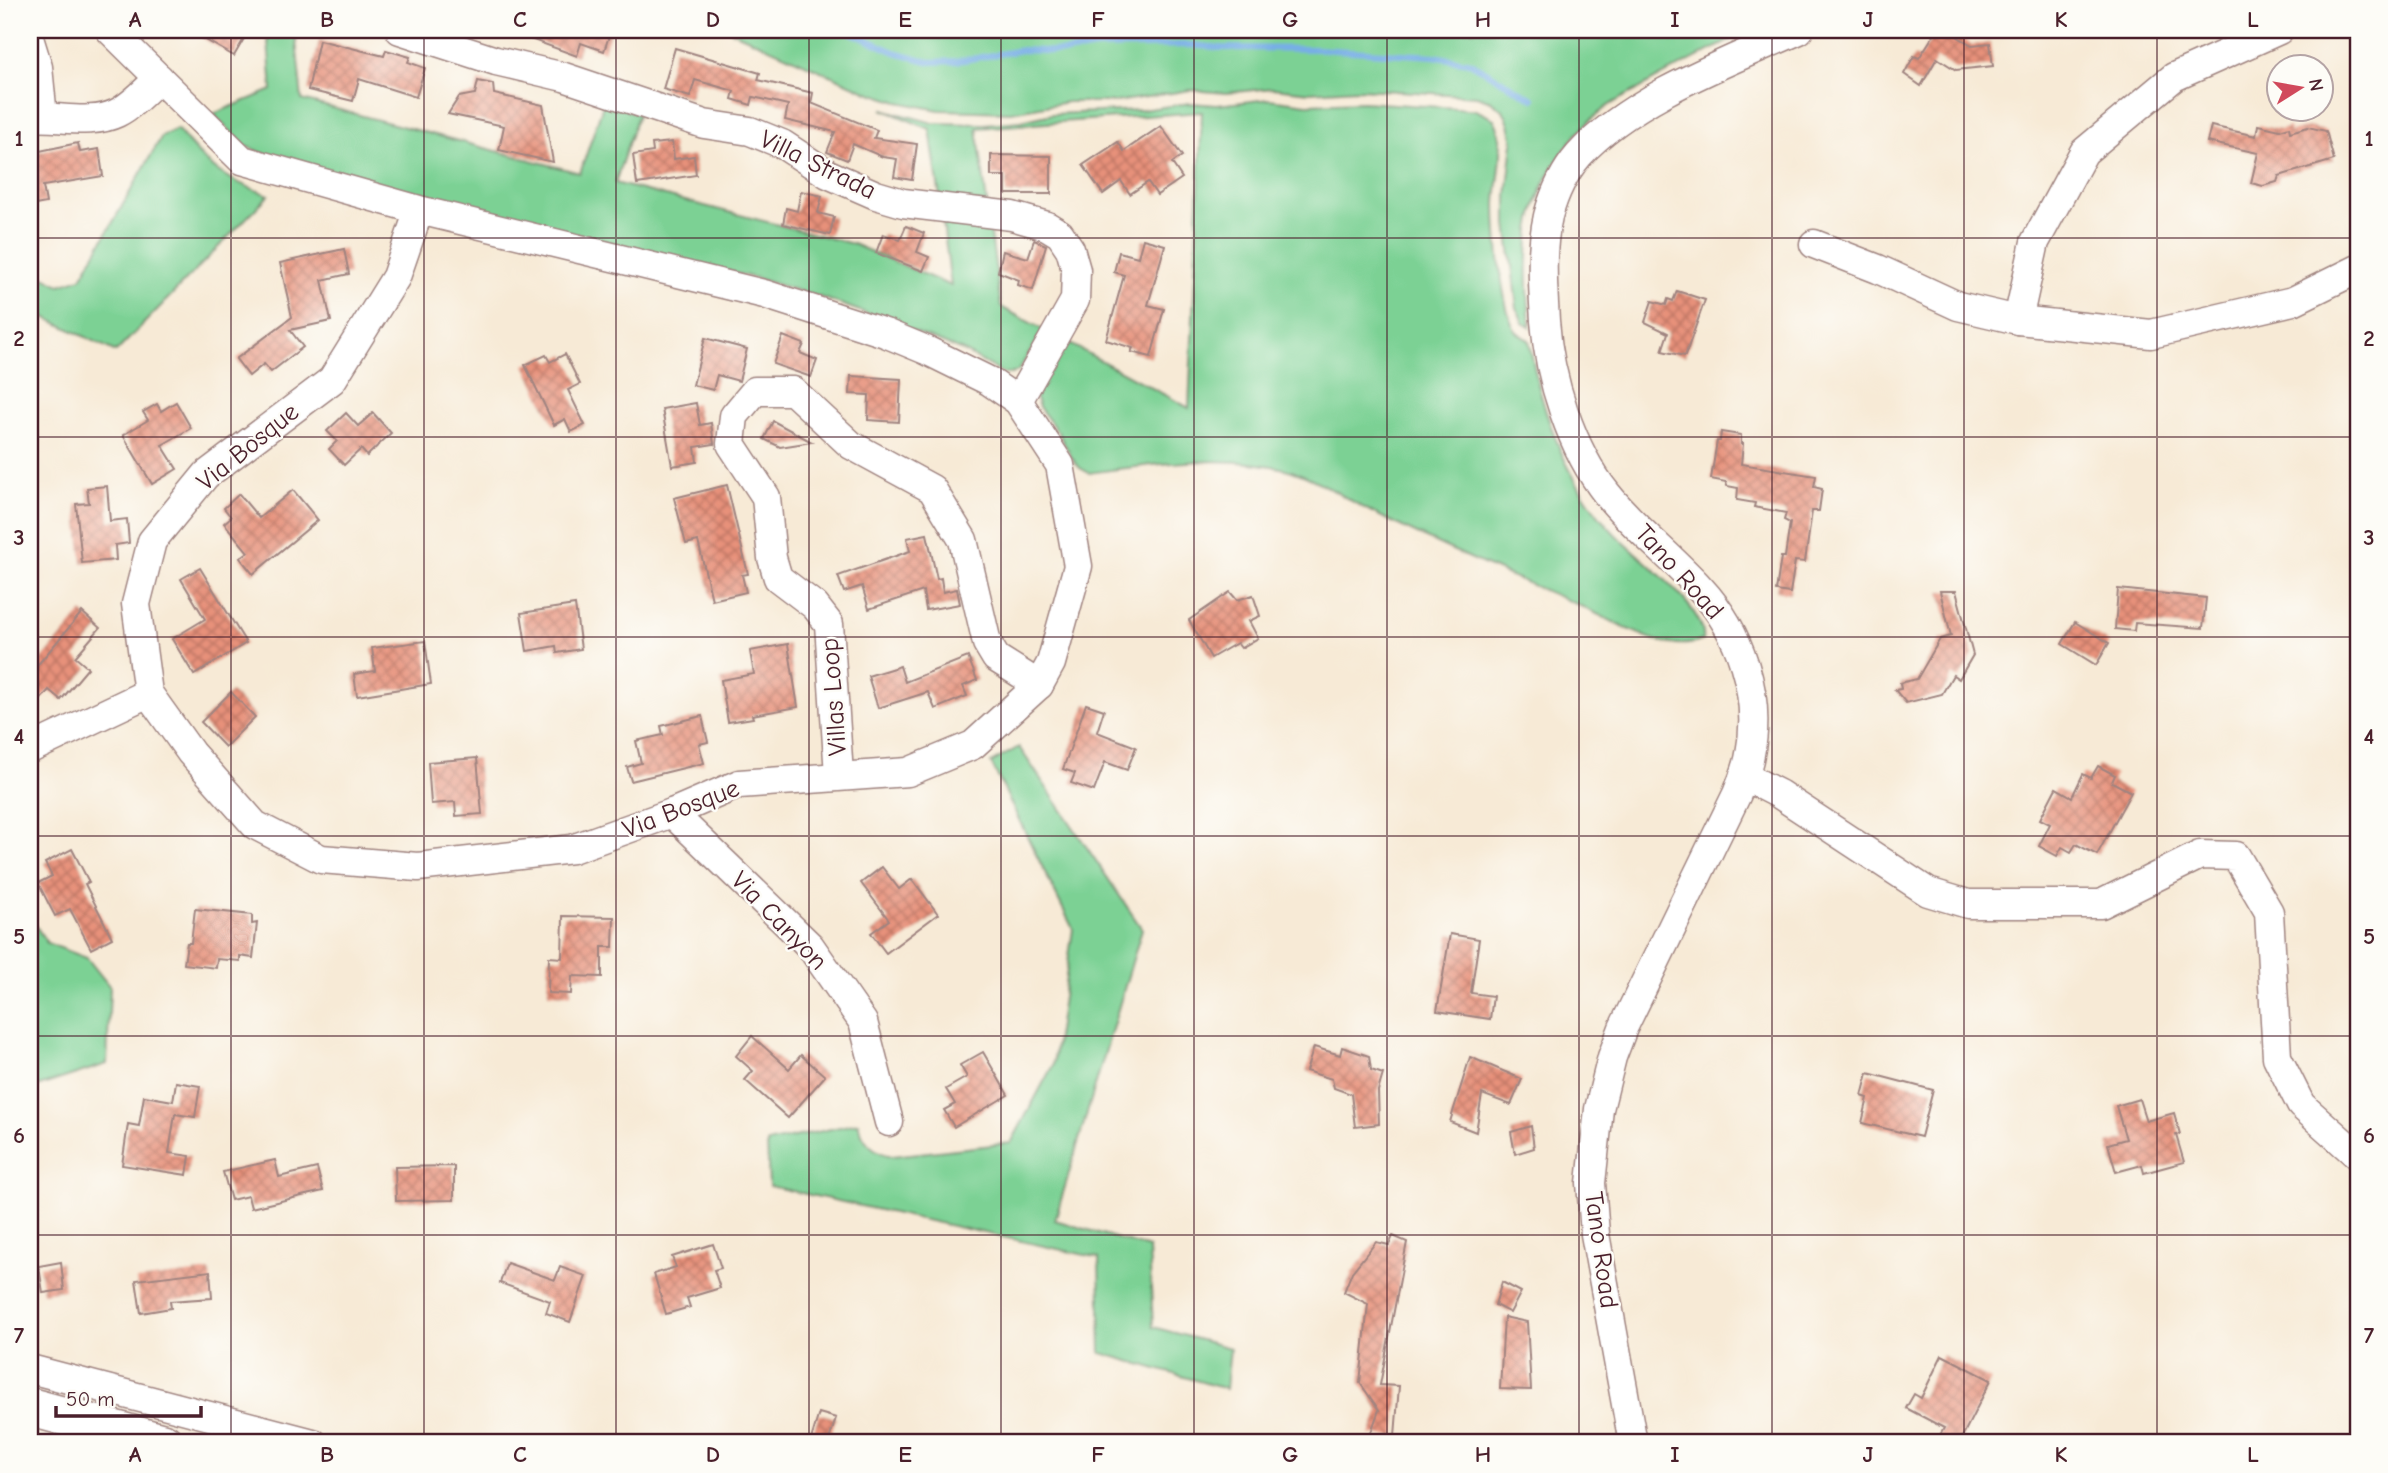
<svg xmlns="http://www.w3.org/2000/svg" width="2388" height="1473" viewBox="0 0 2388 1473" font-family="'Comic Neue',sans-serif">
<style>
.green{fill:#7cd194;stroke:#637860;stroke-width:2}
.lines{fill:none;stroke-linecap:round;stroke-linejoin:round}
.stream{stroke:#77aee6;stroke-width:6}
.building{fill:url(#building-cross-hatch)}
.minor-casing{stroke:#a08480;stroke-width:31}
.highway-casing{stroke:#a08480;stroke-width:41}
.minor{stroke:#fff;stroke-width:28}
.highway{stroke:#fff;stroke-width:38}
.grid{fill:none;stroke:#4a1f2b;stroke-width:2;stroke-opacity:0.55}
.labels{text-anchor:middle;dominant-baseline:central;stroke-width:5;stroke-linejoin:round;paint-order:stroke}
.street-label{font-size:26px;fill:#4a1f2b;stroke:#fdfcf7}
.neatline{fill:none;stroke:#4a1f2b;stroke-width:2.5}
.grid-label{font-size:23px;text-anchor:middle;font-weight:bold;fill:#4a1f2b}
</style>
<defs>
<pattern id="building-cross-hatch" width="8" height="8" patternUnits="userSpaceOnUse" patternTransform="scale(1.75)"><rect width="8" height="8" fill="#e7917a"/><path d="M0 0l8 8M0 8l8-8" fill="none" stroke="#bd7664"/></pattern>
</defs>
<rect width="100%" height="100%" fill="#fdfcf7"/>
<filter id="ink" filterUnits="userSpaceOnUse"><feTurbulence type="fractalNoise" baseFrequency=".0143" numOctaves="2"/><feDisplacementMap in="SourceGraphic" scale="14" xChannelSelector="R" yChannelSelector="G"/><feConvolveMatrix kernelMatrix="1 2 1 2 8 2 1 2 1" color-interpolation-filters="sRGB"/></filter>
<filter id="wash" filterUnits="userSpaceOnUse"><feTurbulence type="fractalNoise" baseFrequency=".00686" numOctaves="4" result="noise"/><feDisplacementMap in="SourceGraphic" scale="28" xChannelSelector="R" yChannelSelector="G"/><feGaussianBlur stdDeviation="1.57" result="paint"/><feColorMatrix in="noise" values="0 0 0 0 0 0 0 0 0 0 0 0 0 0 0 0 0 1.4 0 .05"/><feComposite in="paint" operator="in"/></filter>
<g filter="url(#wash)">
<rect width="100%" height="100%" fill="#f7ead6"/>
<g class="green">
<path d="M267 30H295L302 100 580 173 604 102 638 114 615 183 853 244 951 286 942 215 989 221 1001 307 1044 330 1018 371 1011 374H1004L963 351 882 319 826 299 759 279 286 163 245 146 213 114 272 90Z"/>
<path d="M729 30H1751C1713 49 1674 68 1637 90 1626 96 1614 101 1604 109 1567 137 1537 184 1530 230 1526 261 1528 295 1530 327L1523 323 1517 308 1507 224V196L1513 142 1509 123 1503 110 1491 101 1477 96 1398 91 1357 89 1310 92 1273 88 1226 93 1190 90 1116 102H1068L1011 112 939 110 898 102 868 92Z"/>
<path d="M1269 99 1307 104 1363 102 1457 108 1476 110 1494 119C1508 145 1497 176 1496 204 1496 231 1501 310 1516 331 1520 335 1524 338 1529 340 1541 412 1565 483 1617 536 1638 557 1708 609 1703 640 1690 646 1675 645 1661 642 1631 633 1603 616 1574 603 1505 574 1437 545 1370 511 1342 497 1316 477 1285 469 1225 453 1150 465 1089 473L1080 468 1072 458 1058 432 1039 407 1035 396 1063 340 1189 408 1202 112 977 128 987 203 940 198 930 129 882 109 933 123 984 124 1021 121 1052 114 1142 110 1190 103 1217 105Z"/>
<path d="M177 129C209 168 221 178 269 195L116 352 30 310V270L60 285 81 278 162 136Z"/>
<path d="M1019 747 1142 929 1055 1220 1149 1248 1153 1327 1230 1348 1226 1389 1101 1353 1099 1258 769 1186 767 1143 858 1123C863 1142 873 1152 892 1156L1011 1143 1053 1065 1073 929 991 763Z"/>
<path d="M30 917 47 943 87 958 110 987 107 1064 30 1089Z"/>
</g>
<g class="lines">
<path class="stream" d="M845 30 895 52 930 62 958 61 1022 50 1066 52 1096 47 1191 45 1220 48 1317 49 1434 56 1471 63 1533 99"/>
</g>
<g id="blocks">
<g class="building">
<path d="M188 30H249L234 56Z"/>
<path d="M512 30H611L604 51 581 43 577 56 511 32Z"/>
<path d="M1937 30H1946L1972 45 1990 43 1993 66 1956 70 1937 58 1921 86 1904 74 1914 56 1919 58Z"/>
<path d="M319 40 384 56 386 50 410 57 408 62 425 68 416 97 359 79 353 101 308 90Z"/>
<path d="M675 48 760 73 758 80 813 93 811 103 877 130 874 138 917 144 912 180 894 177 897 159 883 157 853 144 847 160 827 152 835 132 785 120 788 105 753 97 751 105 732 99 734 91 695 80 690 97 663 89Z"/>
<path d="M478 81 493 84 494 94 543 105 553 162 499 150 504 126 448 114 459 97 475 94Z"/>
<path d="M2258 125 2280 130 2289 127 2290 132 2308 127 2326 131 2334 160 2279 176 2277 182 2263 186 2251 183 2258 153 2207 142 2211 126 2256 136Z"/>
<path d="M1161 126 1182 156 1172 163 1182 178 1157 195 1148 182 1130 194 1121 181 1103 194 1083 165 1118 142 1124 151Z"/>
<path d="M672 142 674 159 694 156 696 175 637 184 633 155 653 152 652 144Z"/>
<path d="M78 143 80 152 99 149 103 176 43 186 46 203 30 206V153Z"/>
<path d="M991 155 1051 156V194H1006V176H991Z"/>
<path d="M801 191 822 196 818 213 834 217 830 235 783 224 786 208 797 211Z"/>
<path d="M906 226 924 233 917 252 929 257 923 271 876 253 883 234 900 240Z"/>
<path d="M1143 239 1165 245 1148 305 1164 309 1151 357 1131 352 1133 348 1106 340 1124 275 1114 272 1119 252 1138 257Z"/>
<path d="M1034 240 1046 245 1033 290 1018 285 1019 280 998 272 1003 251 1028 258Z"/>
<path d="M344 249 349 274 322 280 331 321 290 330 303 347 271 372 264 364 249 376 236 359 292 317 280 263Z"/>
<path d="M1677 291 1705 300 1685 356 1662 351 1668 333 1645 322 1652 301 1666 305 1668 299 1673 301Z"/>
<path d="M783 336 804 344 800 353 817 360 811 377 773 364Z"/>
<path d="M705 338 747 349 739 381 717 375 713 390 693 385Z"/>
<path d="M565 354 580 384 568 390 585 425 571 432 565 419 554 425 525 365 546 355 550 362Z"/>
<path d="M851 376 901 379 899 422 868 420 869 395 850 394Z"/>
<path d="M176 402 191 428 162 445 177 469 152 484 123 435 148 420 143 412 157 404 161 411Z"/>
<path d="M696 403 700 425 711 423 714 444 695 447 697 462 672 466 662 409Z"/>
<path d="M346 413 358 426 373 413 391 433 367 456 361 449 344 465 329 449 337 441 327 431Z"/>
<path d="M773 421 812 442 780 447 764 439Z"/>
<path d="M1721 432 1741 435V444H1743L1741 464 1816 476 1814 487 1822 489 1819 511H1812L1805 562 1795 561 1790 593 1776 591 1781 557H1785L1790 523 1784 520 1786 513 1754 507 1755 503 1737 500 1738 488 1727 486 1726 482 1711 479 1717 441H1720Z"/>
<path d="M727 485 748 574 742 575 746 592 712 600 698 541 686 544 674 498Z"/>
<path d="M107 486 110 521 127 519 129 543 115 545 116 560 82 563 76 504 89 503 87 488Z"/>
<path d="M293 490 318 520 253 574 240 558 248 552 224 523 231 517 224 508 239 494 259 518Z"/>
<path d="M927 534 937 579 941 578 943 592 957 589 960 604 926 610 923 591 869 609 862 586 844 592 838 576 910 551 907 538Z"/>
<path d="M200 568 246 643 194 675 172 639 205 619 181 579Z"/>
<path d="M2118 589 2206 598 2203 628 2135 623 2134 631 2115 629Z"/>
<path d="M1940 591H1956L1973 655 1959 679 1953 675 1942 694 1906 703 1895 690 1901 689 1900 683 1917 679 1940 639 1951 636Z"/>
<path d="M1230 592 1237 600 1253 595 1260 616 1249 621 1258 638 1241 648 1237 643 1211 658 1189 620Z"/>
<path d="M575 605 581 649 557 653 556 646 527 651 521 613Z"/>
<path d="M82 612 100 628 75 657 88 668 61 700 49 690 40 700 30 691V674Z"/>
<path d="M2075 622 2109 643 2096 665 2062 644Z"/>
<path d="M425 641 431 684 357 696 354 674 375 671 372 648Z"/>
<path d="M788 644 798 707 752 715 753 718 728 722 721 680 754 674 750 651Z"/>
<path d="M968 657 977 680 963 686 967 696 935 709 928 692 878 708 868 676 900 666 905 682Z"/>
<path d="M231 692 255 717 225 747 201 722Z"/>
<path d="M1086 704 1104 710 1097 732 1136 747 1127 770 1105 762 1094 791 1071 783 1075 773 1063 769Z"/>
<path d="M702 716 708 742 699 744 704 763 631 781 627 767 641 763 636 741 663 735 661 726Z"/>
<path d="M477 758 482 814 456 816 455 802 431 804 428 762Z"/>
<path d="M2098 766 2115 775 2112 782 2131 792 2097 855 2076 844 2071 852 2062 847 2057 856 2039 846 2050 824 2040 819 2056 788 2072 797 2083 774 2091 778Z"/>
<path d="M72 849 89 882 85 884 112 938 91 949 70 909 55 916 38 883 52 876 45 863Z"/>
<path d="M882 867 899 889 912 879 938 914 886 953 871 933 889 920 861 883Z"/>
<path d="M195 909 252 915V924L257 923 253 958 240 956V961L217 959 216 968 184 964 187 943H191Z"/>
<path d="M563 916 614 917 613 947H602V977L572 976 571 994 548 993 549 957 562 958Z"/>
<path d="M1450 934 1479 939 1471 993 1493 996 1490 1019 1437 1011Z"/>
<path d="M752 1036 789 1069 801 1055 825 1076 788 1118 745 1080 753 1071 736 1056Z"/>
<path d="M1314 1047 1340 1055 1342 1047 1369 1056 1371 1070 1383 1074 1378 1091 1379 1124 1355 1127 1351 1094 1334 1088 1332 1079 1306 1071Z"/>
<path d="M983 1052 1008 1095 954 1127 944 1110 955 1104 946 1089 967 1077 960 1065Z"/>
<path d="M1470 1057 1522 1079 1511 1105 1482 1094 1476 1132 1450 1122Z"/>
<path d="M1868 1073 1933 1090 1921 1137 1862 1123 1868 1098 1862 1096Z"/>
<path d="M176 1082 200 1086 195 1117 175 1114 169 1153 190 1156 187 1175 122 1165 128 1124 139 1126 144 1096 173 1101Z"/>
<path d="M2139 1099 2146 1121 2174 1113 2180 1134 2176 1135 2184 1162 2144 1173 2142 1165 2116 1172 2108 1144 2126 1139 2116 1106Z"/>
<path d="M1531 1126 1534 1148 1515 1154 1511 1132Z"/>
<path d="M275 1160 279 1177 317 1168 323 1191 251 1208 248 1196 231 1200 223 1172Z"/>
<path d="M454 1166V1200L396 1201 395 1167Z"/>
<path d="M1393 1236 1407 1242 1380 1385 1399 1386 1395 1436 1370 1435 1379 1410 1360 1383 1368 1304 1344 1292 1352 1272 1376 1242 1389 1245Z"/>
<path d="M713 1244 721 1268 714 1270 720 1288 687 1298 690 1307 666 1314 654 1274 676 1267 672 1257Z"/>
<path d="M61 1262 64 1290 43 1293 39 1266Z"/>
<path d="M507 1263 555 1280 560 1267 586 1276 570 1322 546 1313 550 1301 500 1283Z"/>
<path d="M210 1271 212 1298 170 1301 171 1308 141 1313 136 1280Z"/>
<path d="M1502 1282 1521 1292 1510 1313 1495 1305Z"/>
<path d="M1504 1317 1527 1322 1531 1390 1500 1389Z"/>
<path d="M1942 1355 1991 1380 1959 1443H1936L1944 1428 1906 1408 1914 1394 1921 1398Z"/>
<path d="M819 1413 836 1418 828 1443H810Z"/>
</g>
</g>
</g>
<g filter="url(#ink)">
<use href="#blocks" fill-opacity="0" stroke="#a08480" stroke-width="2"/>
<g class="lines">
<defs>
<g id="minor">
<path d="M110 30 242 160 419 210 764 294 885 333 926 350 989 381 1018 401 1060 465 1078 566 1051 663 1039 685 973 745 908 772 739 784 672 813 572 849 418 867 321 859 255 825 191 753 148 693 136 604 152 541 206 475 332 380 396 277 419 210"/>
<path d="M400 30 496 61 564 77 704 124 750 131 782 144 828 174 876 195 903 203 1012 216 1047 226 1060 234 1070 249 1076 270 1075 300 1018 401"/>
<path d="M30 41 38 67 43 117"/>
<path d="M30 118C58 115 90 126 117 113 133 105 146 90 159 78"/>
<path d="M1814 244 1878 269 1958 306 2018 320 2151 334 2293 301 2358 269"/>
<path d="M2018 320 2035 242 2084 152 2174 77 2279 30"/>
<path d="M30 749 148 693"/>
<path d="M839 775 829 624 815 606 778 578 772 558 766 497 731 444 734 416 755 391H793L851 445 932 489 963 540 987 643 996 658 1039 685"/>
<path d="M1744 776 1779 794 1928 892 1968 904H2101L2200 855 2236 856 2269 912 2277 1057 2301 1105 2358 1156"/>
<path d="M672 813 810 946 863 1022 889 1122"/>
<path d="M30 1369 313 1443"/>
<path d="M1633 1443 1595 1234 1591 1183 1599 1109 1612 1057 1623 1028 1737 794C1742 781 1748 768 1750 754 1762 695 1740 631 1700 588 1670 555 1634 528 1607 494 1571 449 1549 378 1545 321 1543 286 1540 250 1548 216 1554 194 1565 171 1579 155 1632 97 1730 61 1799 30"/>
</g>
<path id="highway" d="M30 1407 164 1443"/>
</defs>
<use href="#minor" class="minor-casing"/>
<use href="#highway" class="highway-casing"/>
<use href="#minor" class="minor"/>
<use href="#highway" class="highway"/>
</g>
</g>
<path class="grid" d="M231 30V1443M424 30V1443M616 30V1443M809 30V1443M1001 30V1443M1194 30V1443M1387 30V1443M1579 30V1443M1772 30V1443M1964 30V1443M2157 30V1443M30 238H2358M30 437H2358M30 637H2358M30 836H2358M30 1036H2358M30 1235H2358"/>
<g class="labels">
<g class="street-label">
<text transform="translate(818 165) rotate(26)">Villa Strada</text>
<text transform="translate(248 447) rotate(-39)">Via Bosque</text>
<text transform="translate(1679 572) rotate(48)">Tano Road</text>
<text transform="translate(834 697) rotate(-94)">Villas Loop</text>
<text transform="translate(681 809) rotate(-21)">Via Bosque</text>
<text transform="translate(779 921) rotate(46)">Via Canyon</text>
<text transform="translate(1601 1250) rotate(82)">Tano Road</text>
</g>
</g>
<rect width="2388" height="1473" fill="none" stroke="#fdfcf7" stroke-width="77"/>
<g transform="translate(2300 88) rotate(79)"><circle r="33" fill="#fdfcf7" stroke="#b5a4a5" stroke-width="2"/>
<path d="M0-5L12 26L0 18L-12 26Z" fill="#d1495b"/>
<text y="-10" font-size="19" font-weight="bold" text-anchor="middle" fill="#4a1f2b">N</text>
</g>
<path d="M56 1406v10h145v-10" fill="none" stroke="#4a1f2b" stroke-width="3.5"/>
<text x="66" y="1406" font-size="21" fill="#4a1f2b" stroke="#fdfcf7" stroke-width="5" paint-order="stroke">50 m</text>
<rect x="38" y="38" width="2312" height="1396" class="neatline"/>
<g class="grid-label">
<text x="135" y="27">A</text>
<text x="327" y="27">B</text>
<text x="520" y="27">C</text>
<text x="713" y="27">D</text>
<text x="905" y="27">E</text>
<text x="1098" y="27">F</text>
<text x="1290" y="27">G</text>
<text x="1483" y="27">H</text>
<text x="1675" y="27">I</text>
<text x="1868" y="27">J</text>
<text x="2061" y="27">K</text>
<text x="2253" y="27">L</text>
<text x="19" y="146">1</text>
<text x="2369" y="146">1</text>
<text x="19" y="346">2</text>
<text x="2369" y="346">2</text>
<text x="19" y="545">3</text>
<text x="2369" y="545">3</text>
<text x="19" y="744">4</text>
<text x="2369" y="744">4</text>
<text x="19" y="944">5</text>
<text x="2369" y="944">5</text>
<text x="19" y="1143">6</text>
<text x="2369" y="1143">6</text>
<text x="19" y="1343">7</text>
<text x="2369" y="1343">7</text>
<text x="135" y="1462">A</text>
<text x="327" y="1462">B</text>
<text x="520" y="1462">C</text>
<text x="713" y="1462">D</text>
<text x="905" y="1462">E</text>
<text x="1098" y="1462">F</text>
<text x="1290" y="1462">G</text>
<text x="1483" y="1462">H</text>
<text x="1675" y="1462">I</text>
<text x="1868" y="1462">J</text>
<text x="2061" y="1462">K</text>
<text x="2253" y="1462">L</text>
</g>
</svg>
